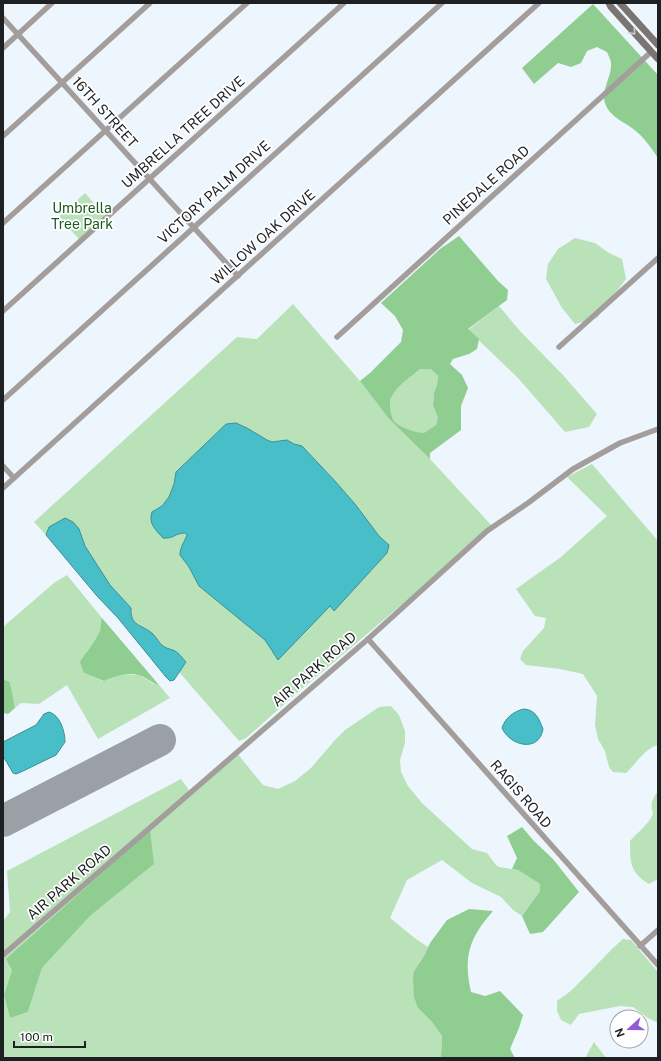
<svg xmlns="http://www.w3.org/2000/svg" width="661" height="1061" viewBox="0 0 661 1061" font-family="'Public Sans',sans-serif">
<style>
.green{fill:#b9e2b9;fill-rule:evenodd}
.forest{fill:#8fcd91;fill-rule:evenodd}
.water{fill:#48bec8;stroke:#3b8f96}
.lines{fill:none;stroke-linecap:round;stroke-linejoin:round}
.runway{stroke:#9aa0a5;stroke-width:32}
.street{stroke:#a39e9c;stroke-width:5.5}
.secondary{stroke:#7b7572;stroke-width:7}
.oneway{stroke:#cac8c7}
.labels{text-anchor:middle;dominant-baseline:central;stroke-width:3.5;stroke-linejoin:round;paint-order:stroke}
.street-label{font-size:14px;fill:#1e2123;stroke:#fff}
.park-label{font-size:14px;fill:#1a5921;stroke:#fff}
</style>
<rect width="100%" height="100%" fill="#eef6fd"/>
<g class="green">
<path d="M85 193 105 216 79 239 59 217Z"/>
<path d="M575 238 595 243 609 253 622 259 626 279 597 318 575 324 562 308 546 279 548 264 558 249Z"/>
<path d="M293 304 360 381 389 419 430 459 493 527 334 662 298 692 246 738 239 741 179 672 186 663C183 659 179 653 175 651 171 649 167 649 163 646 159 643 157 638 153 634 142 624 130 627 131 608L110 585 85 546 80 532 73 523 49 527 46 535 34 522 237 337 257 339ZM236 423 247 428 267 440 272 442 287 440 293 444 302 446 334 480 355 504 379 536 389 545 387 553 333 611 330 606 272 652 265 640 258 634 199 586 189 567 180 555C180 547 185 543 187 535L185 533H178L170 538 152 512 162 506 169 497 174 484 176 472 226 424Z"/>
<path d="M499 306 520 331 562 374 597 414 589 427 565 432 518 378 468 330Z"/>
<path d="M420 369H431L438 376 437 385 434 393 433 405 438 418 436 425 424 434C417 433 401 428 395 422 391 418 389 404 391 398 396 386 411 377 420 369Z"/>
<path d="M592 464 658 541V745C646 747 635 765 626 773L613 772 609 767 605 751 598 739 595 725 597 696 583 674 560 669 526 665 520 659 523 651 544 628 546 618 535 616 516 589 561 557 607 516 567 477Z"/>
<path d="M67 575 102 618 101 631 95 643 87 651 84 673 103 681 119 674 140 675 152 683 159 685 170 698 98 739 67 685 39 704 21 703 15 708 10 682 3 679V627L54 583Z"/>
<path d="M391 706 399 715 405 731V743L400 760 401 772 408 786 422 803 472 849 487 853 496 865 499 867 518 870 540 884V891L522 916 513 910 501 897 472 883 442 860 407 880 390 918 416 939 428 947 424 956 414 971 418 1008 432 1022 442 1036 441 1058H3V921L10 912 7 871 181 779 191 793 236 752 263 785 278 789 295 781 311 768 335 740 345 730 379 707ZM154 864 90 916 42 968 28 1012 10 1018 4 995 12 970Z"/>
<path d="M658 791V879L649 884C630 873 630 862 630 841 638 832 648 825 653 814 650 804 652 799 658 791Z"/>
<path d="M623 939 631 940 658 972V1023L648 1018 633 1007 620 1006 579 1014 571 1025 561 1020 557 1011V1001L572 990 612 949Z"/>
<path d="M594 1042 606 1058H585Z"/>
</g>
<g class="forest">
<path d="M593 4 658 75V158C652 149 645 139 637 132 626 122 610 118 605 103 601 89 612 77 611 63 611 60 608 55 607 52L597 47 587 51 581 63 571 67 558 63 534 84 522 68Z"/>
<path d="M459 236 498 281 508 290 507 300 468 329 479 339 477 349 469 354 453 359 450 364 462 375 468 388 461 406V430L430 453V459L389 419 360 381 370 373 401 342 403 330 395 316 381 303 440 249ZM420 369H431L438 376 437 385 434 393 433 405 438 418 436 425 424 433C417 433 401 428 395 422 391 418 389 404 391 398 396 386 411 377 420 369Z"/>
<path d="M102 618 159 685C152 683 148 679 142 676 130 671 114 676 104 681L84 673 80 662C86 652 94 644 99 633 102 628 100 623 102 618Z"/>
<path d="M3 679 10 682 15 708 8 714 3 713Z"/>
<path d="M522 827 534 841 553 859 579 892 543 932 530 934 522 916 540 891V884L518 870 512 869 517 858 507 836Z"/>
<path d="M150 830 154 864 90 916 42 968 28 1012 10 1018 4 995 12 970 6 959Z"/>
<path d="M469 909 493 911C469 938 463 957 471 992L485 996 500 991 523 1015 519 1028 510 1049 515 1058H441L442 1036 432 1022 418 1008 414 997 413 978 414 971 424 956 430 943 447 920Z"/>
</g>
<g class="water">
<path d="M236 423 247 428 267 440 272 442 287 440 294 444 302 446 334 480 355 504 379 536 389 545 387 553 334 611 330 606 278 660 265 640 199 586 189 567 180 555C180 547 184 543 187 535L185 533C175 533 174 539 163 538 156 530 148 524 152 512L162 506 169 497 174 484 176 472 226 424Z"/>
<path d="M65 518 73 522 79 529 85 546 110 585 131 608C130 627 142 624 153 634 157 638 159 643 163 646 167 649 171 649 175 651 179 653 183 659 186 662L174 680 170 681 166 677 118 618 97 596 46 535 49 527Z"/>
<path d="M524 709C536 710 539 719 543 729 539 753 510 746 502 728 505 718 514 711 524 709Z"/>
<path d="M49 712C60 715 65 731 65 742L56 755 21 772 16 774 13 773 3 756V742L36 725 44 714Z"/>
</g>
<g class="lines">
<path class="runway" d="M3 821 160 740"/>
<g class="street">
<path d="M3 18 238 276"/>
<path d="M3 48 52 3"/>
<path d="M3 136 150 3"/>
<path d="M3 223 247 3"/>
<path d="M3 311 344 3"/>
<path d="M337 337 651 52"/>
<path d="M559 347 658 258"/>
<path d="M3 400 442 3"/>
<path d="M3 466 14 478"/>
<path d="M3 488 539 3"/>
<path d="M368 639 658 965"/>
<path d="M640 946 658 930"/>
<path d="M3 955 368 639 487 531 528 503 573 469 620 443 658 429"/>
</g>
<g class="secondary">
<path d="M609 3 611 7 658 59"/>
<path d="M620 3 658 45"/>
</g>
</g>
<defs><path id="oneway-chevron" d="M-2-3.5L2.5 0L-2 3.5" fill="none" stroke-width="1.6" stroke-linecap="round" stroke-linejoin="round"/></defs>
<use class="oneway" href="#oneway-chevron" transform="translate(633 32) rotate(48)"/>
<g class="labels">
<g class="street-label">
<text transform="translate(105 112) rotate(48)">16TH STREET</text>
<text transform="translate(183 132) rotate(-42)">UMBRELLA TREE DRIVE</text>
<text transform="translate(486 185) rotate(-42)">PINEDALE ROAD</text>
<text transform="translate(214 192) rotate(-42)">VICTORY PALM DRIVE</text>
<text transform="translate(263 237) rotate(-42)">WILLOW OAK DRIVE</text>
<text transform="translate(314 669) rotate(-41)">AIR PARK ROAD</text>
<text transform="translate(521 794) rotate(49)">RAGIS ROAD</text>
<text transform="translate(69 882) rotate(-41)">AIR PARK ROAD</text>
</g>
<g class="park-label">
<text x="82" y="208">Umbrella<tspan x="82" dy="16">Tree Park</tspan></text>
</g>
</g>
<rect width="661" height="1061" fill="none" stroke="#1e2123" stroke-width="8"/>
<g transform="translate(629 1029) rotate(249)"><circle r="19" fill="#ffffff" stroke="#a5a6a7"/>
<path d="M0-3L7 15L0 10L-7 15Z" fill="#935bd3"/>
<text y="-6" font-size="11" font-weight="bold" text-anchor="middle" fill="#1e2123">N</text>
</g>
<path d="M14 1041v6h71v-6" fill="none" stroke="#1e2123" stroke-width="2"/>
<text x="20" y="1041" font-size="12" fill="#1e2123" stroke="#ffffff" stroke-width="3" paint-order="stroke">100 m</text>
</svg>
